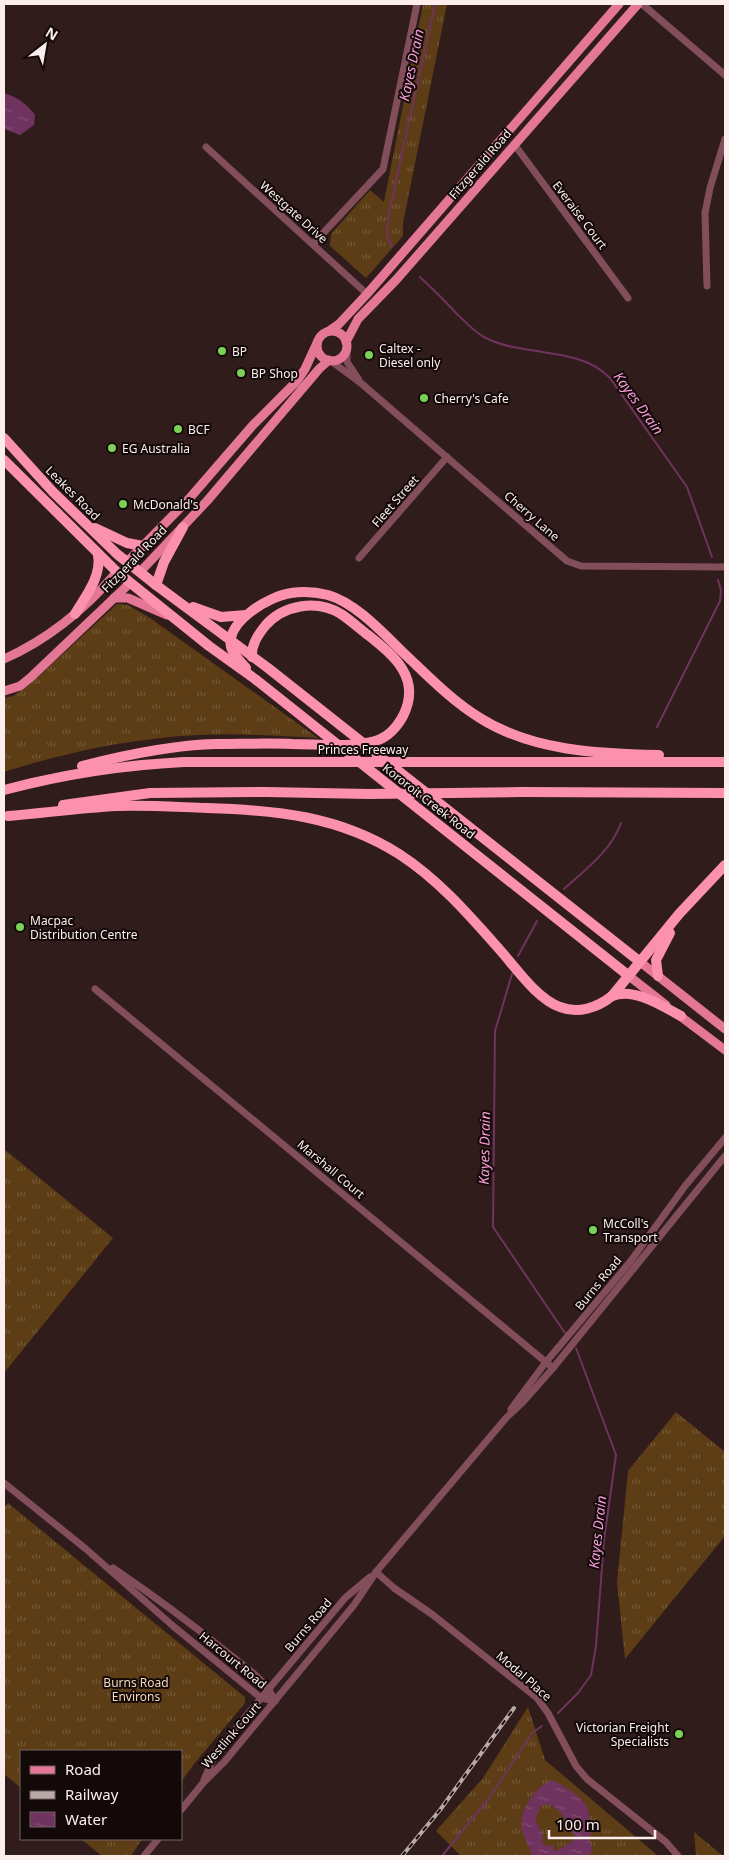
<svg xmlns="http://www.w3.org/2000/svg" width="729" height="1860" viewBox="0 0 729 1860" font-family="'Noto Sans',sans-serif">
<style>
.grass{fill:url(#grass-tufts)}
.water{fill:url(#water-ripples);fill-rule:evenodd}
.lines{fill:none;stroke-linecap:round;stroke-linejoin:round}
.stream{stroke:#70325e;stroke-width:2}
.minor{stroke:#834e5c;stroke-width:7}
.major{stroke:#e47696;stroke-width:9}
.highway{stroke:#fc91af;stroke-width:10}
.rail-casing{stroke:#b9a9a7;stroke-width:4}
.rail{stroke:#120908;stroke-width:2;stroke-dasharray:5.5;stroke-linecap:butt}
.poi-dot{fill:#7ad156;stroke:#120908;stroke-width:2}
.labels{text-anchor:middle;dominant-baseline:central;stroke-width:4;stroke-linejoin:round;paint-order:stroke}
.street-label{font-size:12px;fill:#fceeec;stroke:#120908}
.poi-label{font-size:12px;fill:#fceeec;stroke:#120908;text-anchor:start}
.park-label{font-size:12px;fill:#f6d9b8;stroke:#120908}
.water-label{font-size:14px;font-style:italic;fill:#fa9ddb;stroke:#120908}
</style>
<defs>
<pattern id="grass-tufts" width="24" height="20" patternUnits="userSpaceOnUse" patternTransform="scale(1.25)"><rect width="24" height="20" fill="#5c3d15"/><path d="M3 7l-1-3M5 7V3M7 7l1-3M15 17l-1-3M17 17v-4M19 17l1-3" fill="none" stroke="#745937"/></pattern>
<pattern id="water-ripples" width="26" height="14" patternUnits="userSpaceOnUse" patternTransform="scale(1.25)"><rect width="26" height="14" fill="#70325e"/><path d="M2 4q2-2 4 0t4 0M15 11q2-2 4 0t4 0" fill="none" stroke="#855075"/></pattern>
</defs>
<rect width="100%" height="100%" fill="#301c1b"/>
<g class="grass">
<path d="M423 4H447L403 223V236L366 278 330 246 331 234 370 190 384 202Z"/>
<path d="M117 604 128 605 150 618 318 738C279 736 238 733 199 735 133 738 67 752 4 772V698L13 696 29 685Z"/>
<path d="M4 1149 113 1238 4 1373Z"/>
<path d="M676 1412 725 1452V1536L625 1659 617 1582 628 1471Z"/>
<path d="M8 1503 245 1697V1703L194 1764 181 1782V1751H21V1788L4 1774V1508Z"/>
<path d="M528 1707 545 1760 656 1854 654 1856H461L436 1831 483 1778Z"/>
<path d="M694 1832 723 1856H696Z"/>
<path d="M81 1839H142L131 1856H102Z"/>
</g>
<g class="water">
<path d="M4 93C17 97 27 104 35 115L34 125 20 135 4 129Z"/>
<path d="M551 1780C561 1783 585 1798 588 1810 590 1817 588 1823 593 1829L589 1837 592 1849 589 1856H532C530 1847 525 1839 522 1830 518 1812 535 1787 551 1780ZM546 1804C558 1806 563 1816 569 1825 572 1829 571 1832 575 1835L572 1842 556 1851 554 1850 553 1845 546 1846 542 1843 543 1835 535 1819 541 1806Z"/>
</g>
<g class="lines">
<g class="stream">
<path d="M392 247 387 236 388 218 435 4"/>
<path d="M420 277C433 289 446 302 458 315 466 322 474 332 484 337 523 358 578 345 610 378L687 487 712 557"/>
<path d="M657 727 720 601 721 590 718 580"/>
<path d="M564 889C585 870 611 851 621 823"/>
<path d="M518 956 537 921"/>
<path d="M512 974 495 1031 493 1227 565 1333"/>
<path d="M558 1713 578 1693 591 1675 596 1646 604 1540 616 1455 576 1348"/>
<path d="M442 1856 489 1798 532 1733 542 1726"/>
</g>
<g class="minor">
<path d="M642 4 725 75"/>
<path d="M514 144 628 298"/>
<path d="M206 147 367 294"/>
<path d="M313 244 383 169 417 4"/>
<path d="M707 286 705 213 710 188 725 139"/>
<path d="M347 346V362L359 380"/>
<path d="M331 361 362 384 567 561 581 566 725 567"/>
<path d="M359 558 447 457"/>
<path d="M95 989 553 1368"/>
<path d="M511 1409 546 1362 630 1262 685 1186 725 1138"/>
<path d="M4 1483 86 1549 173 1626 261 1698 275 1701"/>
<path d="M113 1568C151 1594 188 1621 224 1650 243 1665 265 1679 275 1701"/>
<path d="M376 1572 394 1588 433 1615 537 1698 548 1713 576 1766 587 1779 666 1842 678 1856"/>
<path d="M204 1780 216 1752 345 1598 370 1577"/>
<path d="M181 1810 203 1783 225 1761 354 1605 376 1572 506 1418 523 1402 553 1368 725 1156"/>
<path d="M144 1856 158 1839"/>
</g>
<g class="major">
<path d="M329 331 339 324 367 294 619 4"/>
<circle cx="332" cy="346" r="15"/>
<path d="M346 342 358 319 396 280 638 4"/>
<path d="M127 562 188 500 253 425 297 381 305 369 317 343"/>
<path d="M140 572 207 501 319 369 329 360"/>
<path d="M114 598H128L167 615"/>
<path d="M4 659C47 640 86 608 117 572"/>
<path d="M4 691 20 686 30 678 130 583"/>
<path d="M639 961 725 1029"/>
<path d="M629 976 666 1005"/>
<path d="M676 1013 725 1050"/>
</g>
<g class="highway">
<path d="M4 438 53 492 117 554 156 585 268 668 639 961"/>
<path d="M4 460 117 572 209 646 255 679 629 976"/>
<path d="M95 528 127 543 143 546"/>
<path d="M156 585 164 562 183 527"/>
<path d="M193 607 221 617 246 615"/>
<path d="M75 614C85 597 102 576 98 555"/>
<path d="M246 668C241 662 233 655 231 647 226 621 270 596 291 593 303 591 316 592 328 595 359 604 388 639 411 660 433 681 454 702 480 718 532 751 599 754 659 755"/>
<path d="M82 766C125 755 171 745 216 744 241 744 267 743 292 744 319 744 349 748 375 741 387 738 397 727 403 716 422 678 394 656 368 635 359 628 350 620 341 614 316 599 283 605 265 626 258 635 251 645 252 657"/>
<path d="M4 790C64 774 123 765 184 762H725"/>
<path d="M63 805 150 793 266 792 369 794 522 792 725 793"/>
<path d="M8 816C44 813 80 808 117 806 147 805 177 807 207 808 276 810 339 816 399 854 439 880 469 915 500 950 516 968 537 999 560 1007 578 1014 597 1008 612 996L679 914 725 865"/>
<path d="M658 976 656 960 670 933"/>
<path d="M612 996C634 987 662 1006 681 1016"/>
</g>
<defs>
<path id="rail" d="M402 1856 440 1810 514 1708"/>
</defs>
<use href="#rail" class="rail-casing"/>
<use href="#rail" class="rail"/>
</g>
<g class="poi-dot">
<circle cx="222" cy="351" r="5"/>
<circle cx="369" cy="355" r="5"/>
<circle cx="241" cy="373" r="5"/>
<circle cx="424" cy="398" r="5"/>
<circle cx="178" cy="429" r="5"/>
<circle cx="112" cy="448" r="5"/>
<circle cx="123" cy="504" r="5"/>
<circle cx="20" cy="927" r="5"/>
<circle cx="593" cy="1230" r="5"/>
<circle cx="679" cy="1734" r="5"/>
</g>
<g class="labels">
<g class="street-label">
<text transform="translate(480 164) rotate(-49)">Fitzgerald Road</text>
<text transform="translate(294 212) rotate(42)">Westgate Drive</text>
<text transform="translate(580 215) rotate(53)">Everaise Court</text>
<text transform="translate(73 493) rotate(45)">Leakes Road</text>
<text transform="translate(395 501) rotate(-49)">Fleet Street</text>
<text transform="translate(532 516) rotate(41)">Cherry Lane</text>
<text transform="translate(134 559) rotate(-46)">Fitzgerald Road</text>
<text x="363" y="749">Princes Freeway</text>
<text transform="translate(429 801) rotate(38)">Kororoit Creek Road</text>
<text transform="translate(331 1169) rotate(40)">Marshall Court</text>
<text transform="translate(598 1283) rotate(-51)">Burns Road</text>
<text transform="translate(308 1625) rotate(-50)">Burns Road</text>
<text transform="translate(233 1660) rotate(39)">Harcourt Road</text>
<text transform="translate(524 1676) rotate(41)">Modal Place</text>
<text transform="translate(231 1735) rotate(-49)">Westlink Court</text>
</g>
<g class="poi-label">
<text x="379" y="348">Caltex -<tspan x="379" dy="14">Diesel only</tspan></text>
<text x="232" y="351">BP</text>
<text x="251" y="373">BP Shop</text>
<text x="434" y="398">Cherry's Cafe</text>
<text x="188" y="429">BCF</text>
<text x="122" y="448">EG Australia</text>
<text x="133" y="504">McDonald's</text>
<text x="30" y="920">Macpac<tspan x="30" dy="14">Distribution Centre</tspan></text>
<text x="603" y="1223">McColl's<tspan x="603" dy="14">Transport</tspan></text>
<text x="669" y="1727" text-anchor="end">Victorian Freight<tspan x="669" dy="14">Specialists</tspan></text>
</g>
<g class="park-label">
<text x="136" y="1682">Burns Road<tspan x="136" dy="14">Environs</tspan></text>
</g>
<g class="water-label">
<text transform="translate(411 65) rotate(-78)">Kayes Drain</text>
<text transform="translate(639 403) rotate(54)">Kayes Drain</text>
<text transform="translate(484 1148) rotate(-89)">Kayes Drain</text>
<text transform="translate(597 1532) rotate(-84)">Kayes Drain</text>
</g>
</g>
<rect width="729" height="1860" fill="none" stroke="#fceeec" stroke-width="10"/>
<rect x="20" y="1750" width="162" height="90" fill="#120908" stroke="#706563"/>
<rect x="30" y="1766" width="25" height="8" fill="#e47696" stroke="#706563"/>
<text x="65" y="1775" font-size="15" fill="#fceeec">Road</text>
<rect x="30" y="1791" width="25" height="8" fill="#b9a9a7" stroke="#706563"/>
<text x="65" y="1800" font-size="15" fill="#fceeec">Railway</text>
<rect x="30" y="1812" width="25" height="15" fill="url(#water-ripples)" stroke="#706563"/>
<text x="65" y="1825" font-size="15" fill="#fceeec">Water</text>
<g transform="translate(45 45) rotate(31)" stroke="#120908" stroke-width="4" paint-order="stroke">
<path d="M0-4L9 19L0 12L-9 19Z" fill="#fceeec"/>
<text y="-8" font-size="14" font-weight="bold" text-anchor="middle" fill="#fceeec">N</text>
</g>
<path d="M549 1830v8h106v-8" fill="none" stroke="#fceeec" stroke-width="2.5"/>
<text x="556" y="1830" font-size="15" fill="#fceeec" stroke="#120908" stroke-width="4" paint-order="stroke">100 m</text>
</svg>
